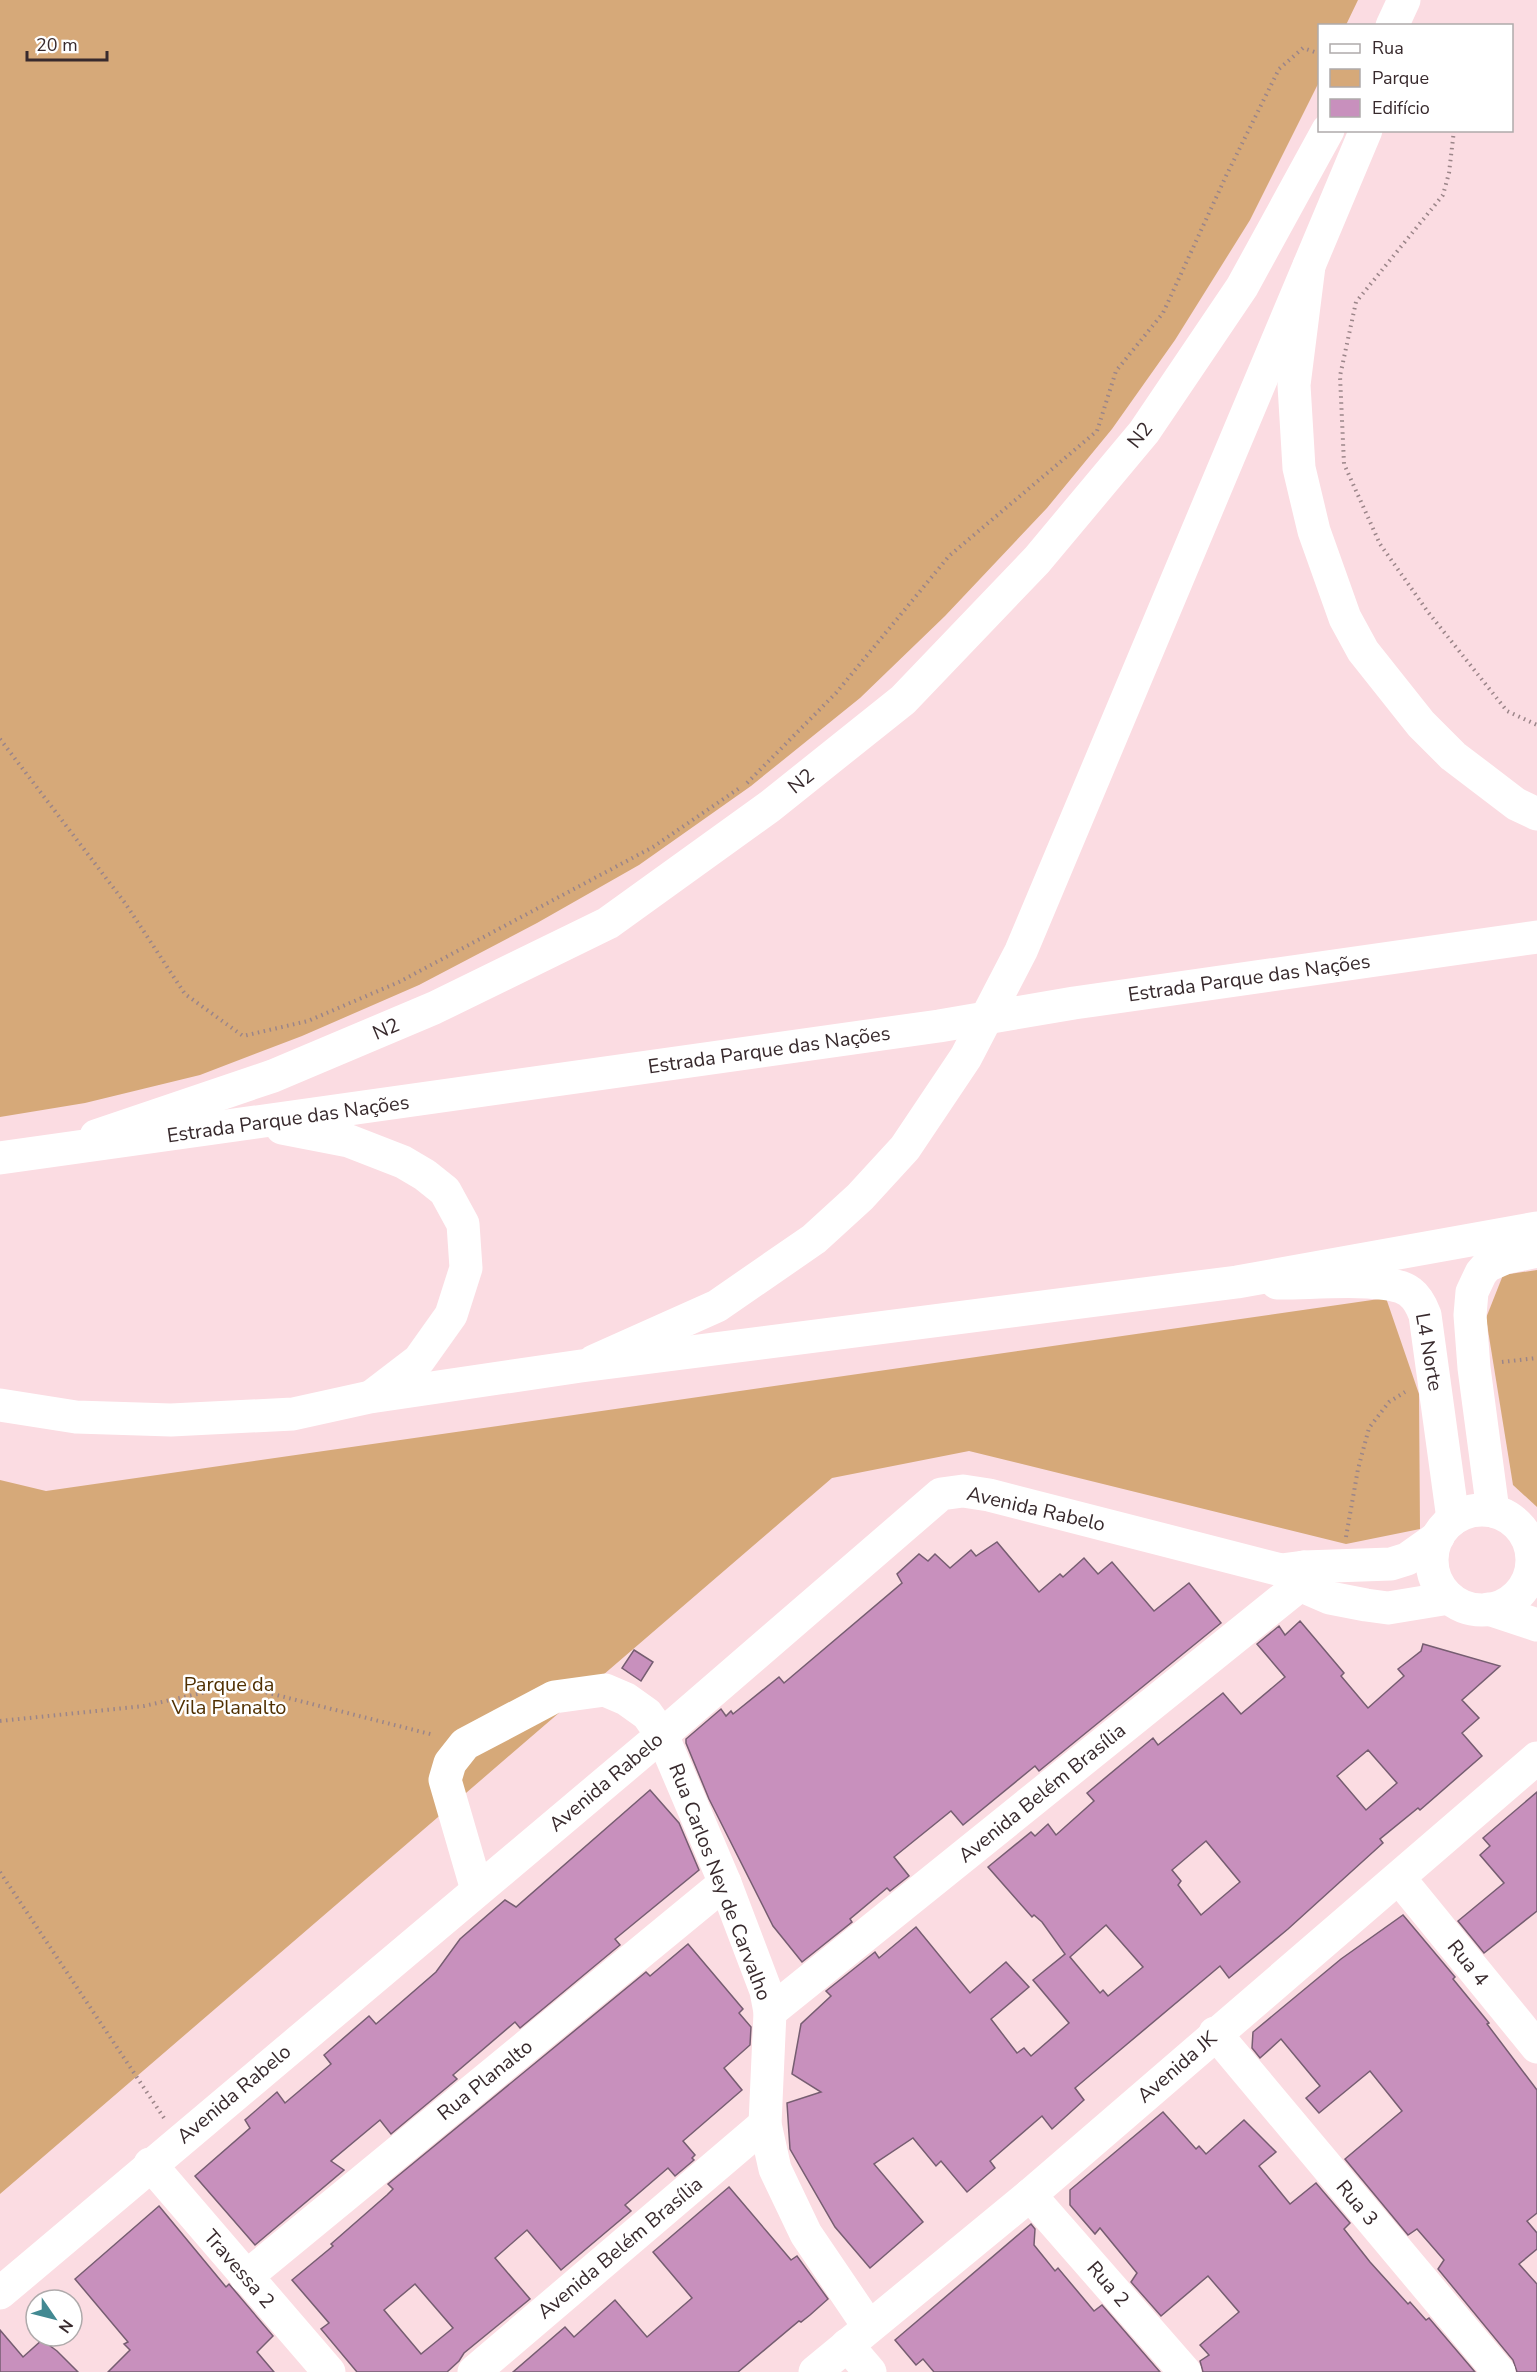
<svg xmlns="http://www.w3.org/2000/svg" width="1537" height="2372" viewBox="0 0 1537 2372" font-family="'Nunito Sans',sans-serif">
<style>
.green{fill:#d6a979}
.building{fill:#c890bd;stroke:#765d71;stroke-width:1.5;fill-rule:evenodd}
.lines{fill:none;stroke-linecap:round;stroke-linejoin:round}
.path{stroke:#9b8589;stroke-width:4;stroke-dasharray:1.5 4.5;stroke-linecap:butt}
.minor{stroke:#fff;stroke-width:33}
.major{stroke:#fff;stroke-width:33}
.highway{stroke:#fff;stroke-width:33}
.labels{text-anchor:middle;dominant-baseline:central;stroke-width:5;stroke-linejoin:round;paint-order:stroke}
.street-label{font-size:20px;fill:#382a2d;stroke:#fff}
.park-label{font-size:20px;fill:#503002;stroke:#fff}
</style>
<rect width="100%" height="100%" fill="#fbdce2"/>
<g class="green">
<path d="M0 0H1358L1346 25 1320 26 1319 82 1250 220 1175 340 1112 429 1047 508 945 616 860 698 751 786 639 865 537 923 419 985 302 1036 200 1075 85 1103 0 1117Z"/>
<path d="M1537 1270V1507L1513 1485 1486 1318 1503 1275Z"/>
<path d="M1386 1298 1419 1394 1420 1529 1346 1544 969 1451 832 1478 0 2194V1480L46 1491Z"/>
</g>
<g class="building">
<path d="M997 1542 1039 1592 1060 1574 1063 1577 1084 1558 1098 1574 1112 1562 1154 1611 1189 1583 1221 1623 1039 1771 1035 1766 963 1825 951 1811 894 1857 909 1876 890 1891 887 1888 850 1919 852 1922 802 1962 773 1926 709 1799 686 1743V1739L721 1709 726 1716 731 1711 733 1714 779 1677 784 1683 902 1583 897 1574 919 1554 928 1561 935 1554 950 1568 971 1550 976 1556Z"/>
<path d="M1300 1621 1344 1673 1341 1676 1368 1708 1404 1676 1398 1669 1421 1651 1423 1644 1500 1666 1462 1700 1479 1718 1462 1733 1482 1756 1420 1810 1418 1808 1380 1839 1383 1843 1288 1929 1229 1978 1220 1966 1126 2045 1075 2088 1084 2100 1052 2129 1042 2116 990 2161 995 2168 967 2192 941 2161 936 2166 913 2138 874 2164 923 2222 870 2268 835 2227 790 2149 787 2103 821 2092 792 2074 801 2024 831 1996 826 1991 875 1952 879 1958 916 1927 970 1993 1006 1962 1029 1987 991 2019 1017 2053 1024 2048 1031 2056 1069 2023 1033 1980 1065 1954 1042 1922 1034 1915 1032 1917 988 1867 1031 1832 1035 1836 1048 1824 1056 1835 1094 1801 1087 1793 1153 1738 1158 1745 1223 1693 1241 1714 1285 1677 1257 1644 1279 1626 1285 1635ZM1368 1750 1397 1783 1366 1810 1337 1776ZM1206 1841 1240 1882 1201 1915 1178 1885 1181 1881 1172 1870ZM1106 1925 1143 1967 1108 1996 1103 1990 1100 1993 1070 1957Z"/>
<path d="M634 1650 653 1662 641 1681 622 1668Z"/>
<path d="M650 1790 679 1823 699 1870 615 1939 620 1945 520 2028 515 2022 453 2075 457 2079 391 2134 380 2120 331 2161 344 2170 255 2245 195 2176 250 2128 245 2120 277 2092 285 2103 331 2064 324 2055 369 2016 376 2024 436 1972 460 1939 505 1900 516 1907Z"/>
<path d="M1537 1792V1911L1484 1953 1458 1921 1504 1883 1480 1855 1490 1846 1483 1838Z"/>
<path d="M1403 1915 1455 1977 1453 1979 1489 2023 1487 2024 1537 2090V2213L1527 2221 1537 2233V2249L1519 2264 1537 2284V2372H1517L1513 2360 1438 2269 1444 2260 1417 2229 1408 2235 1345 2159 1402 2111 1370 2071 1319 2113 1306 2098 1320 2086 1281 2039 1260 2058 1252 2048 1253 2032 1341 1959Z"/>
<path d="M688 1944 743 2009 739 2013 751 2027 750 2045 724 2068 742 2090 683 2141 695 2155 692 2158 694 2160 675 2176 668 2168 625 2205 631 2211 561 2270 527 2230 495 2258 530 2299 464 2353 459 2361 447 2372H357L321 2329 329 2323 292 2280 333 2246 331 2244 387 2195 393 2189 388 2184 646 1972 650 1976ZM415 2284 453 2328 421 2354 384 2310Z"/>
<path d="M1163 2112 1196 2149 1199 2146 1206 2154 1244 2120 1276 2152 1259 2166 1290 2204 1316 2183 1350 2223 1344 2229 1370 2262 1408 2304 1410 2302 1426 2320 1429 2318 1475 2372H1203L1200 2361 1209 2355 1200 2345 1239 2312 1208 2276 1161 2316 1131 2282 1137 2273 1100 2228 1095 2234 1070 2205V2190Z"/>
<path d="M729 2187 791 2260 797 2256 828 2299 810 2315 801 2322 799 2321 738 2372H513L565 2327 574 2337 615 2300 647 2337 692 2298 653 2252Z"/>
<path d="M159 2206 226 2287 229 2284 273 2336 257 2352 274 2372H108L130 2350 124 2344 128 2342 75 2279Z"/>
<path d="M1031 2224 1035 2229 1034 2245 1055 2271 1058 2268 1094 2311 1102 2305 1160 2372H934L923 2359 916 2365 895 2340Z"/>
<path d="M0 2330 23 2357 42 2340 57 2351 78 2372H0Z"/>
</g>
<g class="lines">
<g class="path">
<path d="M1454 130 1449 173 1443 195 1356 302 1340 376 1344 464 1380 544 1428 612 1507 711 1537 725"/>
<path d="M0 739 125 903 185 994 243 1036 308 1021 399 982 653 847 741 787"/>
<path d="M747 783 836 693 949 556 1097 431 1116 371 1163 313 1226 176 1279 69 1303 48 1320 54"/>
<path d="M1502 1362 1537 1358"/>
<path d="M1346 1537 1358 1469 1369 1428 1389 1402 1405 1392"/>
<path d="M0 1721 144 1706 237 1685 434 1735"/>
<path d="M0 1872 164 2118"/>
</g>
<g class="minor">
<path d="M1277 1283C1308 1284 1389 1275 1410 1292 1418 1298 1422 1307 1425 1315L1453 1519"/>
<circle cx="1482" cy="1560" r="50"/>
<path d="M1493 1511 1474 1368 1470 1315 1472 1292 1481 1273 1487 1266 1505 1258 1537 1251"/>
<path d="M1283 1571 1300 1585 1330 1598 1366 1605 1388 1608 1449 1598"/>
<path d="M1489 1609 1537 1625"/>
<path d="M1399 1878 1537 2047"/>
<path d="M477 1890 445 1780 450 1763 465 1744 554 1697 605 1690 626 1699 647 1714 662 1735 725 1883 766 1991 770 2012 765 2124 775 2169 806 2234 869 2327"/>
<path d="M770 2012 1300 1585 1304 1567"/>
<path d="M1215 2033 1499 2372"/>
<path d="M150 2164 329 2372"/>
<path d="M1030 2195 1185 2372"/>
<path d="M246 2277 725 1883"/>
<path d="M0 2293 662 1735 941 1494 963 1491 989 1495 1281 1570 1304 1567 1391 1564 1407 1559 1438 1537"/>
<path d="M847 2345 870 2372"/>
<path d="M474 2372 765 2124"/>
<path d="M815 2372 1030 2195 1537 1758"/>
</g>
<g class="major">
<path d="M1392 26 1404 0"/>
<path d="M96 1136 273 1076 434 1008 608 923 769 807 903 700 1037 560 1144 432 1242 287 1328 130"/>
<path d="M594 1361 717 1306 814 1239 860 1197 905 1148 966 1057 1021 951 1366 130"/>
</g>
<g class="highway">
<path d="M1309 266 1294 385 1299 468 1314 531 1345 618 1363 651 1421 724 1453 756 1516 804 1537 814"/>
<path d="M282 1128 349 1141 403 1162 425 1175 445 1191 463 1224 466 1268 451 1315 419 1360 372 1396"/>
<path d="M0 1158 939 1026 1074 1003 1537 937"/>
<path d="M0 1405 76 1417 171 1420 293 1414 370 1397 581 1366 1237 1282 1537 1228"/>
</g>
</g>
<g class="labels">
<g class="street-label">
<text transform="translate(1140 435) rotate(-52)">N2</text>
<text transform="translate(801 781) rotate(-39)">N2</text>
<text transform="translate(1249 978) rotate(-8)">Estrada Parque das Nações</text>
<text transform="translate(386 1029) rotate(-23)">N2</text>
<text transform="translate(769 1050) rotate(-8)">Estrada Parque das Nações</text>
<text transform="translate(288 1119) rotate(-8)">Estrada Parque das Nações</text>
<text transform="translate(1429 1352) rotate(80)">L4 Norte</text>
<text transform="translate(1036 1509) rotate(13)">Avenida Rabelo</text>
<text transform="translate(606 1782) rotate(-40)">Avenida Rabelo</text>
<text transform="translate(1042 1793) rotate(-39)">Avenida Belém Brasília</text>
<text transform="translate(720 1882) rotate(69)">Rua Carlos Ney de Carvalho</text>
<text transform="translate(1468 1963) rotate(51)">Rua 4</text>
<text transform="translate(1177 2067) rotate(-41)">Avenida JK</text>
<text transform="translate(485 2080) rotate(-39)">Rua Planalto</text>
<text transform="translate(234 2094) rotate(-40)">Avenida Rabelo</text>
<text transform="translate(1357 2203) rotate(50)">Rua 3</text>
<text transform="translate(620 2248) rotate(-40)">Avenida Belém Brasília</text>
<text transform="translate(239 2269) rotate(49)">Travessa 2</text>
<text transform="translate(1108 2284) rotate(49)">Rua 2</text>
</g>
<g class="park-label">
<text x="229" y="1684">Parque da<tspan x="229" dy="23">Vila Planalto</tspan></text>
</g>
</g>
<rect x="1318" y="24" width="195" height="108" fill="#ffffff" stroke="#afaaab" stroke-width="1.5"/>
<rect x="1330" y="44" width="30" height="9" fill="#ffffff" stroke="#afaaab" stroke-width="1.5"/>
<text x="1372" y="54" font-size="18" fill="#382a2d">Rua</text>
<rect x="1330" y="69" width="30" height="18" fill="#d6a979" stroke="#afaaab" stroke-width="1.5"/>
<text x="1372" y="84" font-size="18" fill="#382a2d">Parque</text>
<rect x="1330" y="99" width="30" height="18" fill="#c890bd" stroke="#afaaab" stroke-width="1.5"/>
<text x="1372" y="114" font-size="18" fill="#382a2d">Edifício</text>
<g transform="translate(54 2318) rotate(125)"><circle r="28" fill="#ffffff" stroke="#afaaab" stroke-width="1.5"/>
<path d="M0-4.5L10 22L0 15L-10 22Z" fill="#428992"/>
<text y="-9" font-size="16" font-weight="bold" text-anchor="middle" fill="#382a2d">N</text>
</g>
<path d="M27 51v9h80v-9" fill="none" stroke="#382a2d" stroke-width="3"/>
<text x="36" y="51" font-size="18" fill="#382a2d" stroke="#ffffff" stroke-width="4.5" paint-order="stroke">20 m</text>
</svg>
